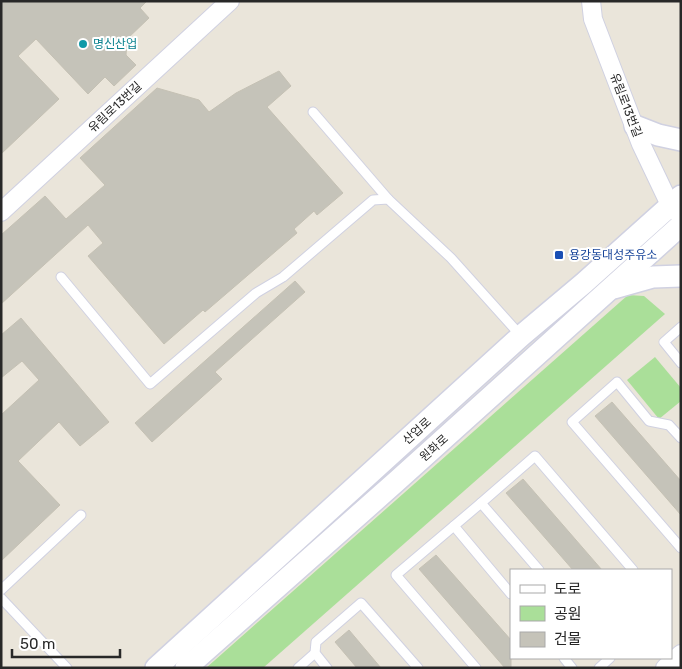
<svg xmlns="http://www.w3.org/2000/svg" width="682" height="669" viewBox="0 0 682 669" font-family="Rubik,'Noto Sans KR',sans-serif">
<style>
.green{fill:#aadf99}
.building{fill:#c5c3b9;stroke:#c5c1b4}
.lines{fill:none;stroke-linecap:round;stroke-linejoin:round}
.service-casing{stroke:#d0d1e1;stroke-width:11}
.minor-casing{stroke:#d0d1e1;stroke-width:20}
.tertiary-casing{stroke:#d0d1e1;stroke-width:24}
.service{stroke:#fff;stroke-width:9}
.minor{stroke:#fff;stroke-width:18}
.tertiary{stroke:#fff;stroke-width:21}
.culture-dot{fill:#0f9aa8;stroke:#fff;stroke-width:2}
.transit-dot{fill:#1a4fb4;stroke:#fff;stroke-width:2}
.labels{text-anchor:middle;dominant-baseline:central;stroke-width:4;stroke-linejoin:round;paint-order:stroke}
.culture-label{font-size:12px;fill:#0d838f;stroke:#fff;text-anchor:start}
.street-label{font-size:12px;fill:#282828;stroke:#fff}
.transit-label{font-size:12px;fill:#164399;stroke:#fff;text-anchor:start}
</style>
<rect width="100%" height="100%" fill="#eae5da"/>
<g class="green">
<path d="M628 295 644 296 665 314 263 668H206Z"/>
<path d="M655 357 681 388V401L659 419 627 380Z"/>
</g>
<g class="building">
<path d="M1 1H147L140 8 149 18 127 39 126 55 136 65 114 86 105 77 88 94 36 39 18 56 59 99 1 154Z"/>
<path d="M279 71 291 86 267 107 343 193 317 215 314 211 294 229 297 233 205 312 203 310 164 344 88 256 103 243 88 225 1 304V235L45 196 66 219 105 185 80 158 157 88 199 100 209 112 236 93Z"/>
<path d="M295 281 305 292 215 372 222 379 152 442 135 423Z"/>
<path d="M21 318 109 422 80 446 59 422 18 461 60 505 1 561V415L39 380 22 361 1 378V335Z"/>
<path d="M612 402 681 481V515L595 416Z"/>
<path d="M523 479 602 570H573L506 493Z"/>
<path d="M436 555 511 640V668H505L419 569Z"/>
<path d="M349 630 381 668H357L335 642Z"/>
</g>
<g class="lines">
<defs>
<g id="service">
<path d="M313 112 388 199"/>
<path d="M61 277 150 384 256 293 283 277 373 200 388 199 451 258 521 336"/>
<path d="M681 327 664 342 681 363"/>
<path d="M681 438 669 425 649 421 617 382 572 422 681 548"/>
<path d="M481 503 535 456 633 570"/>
<path d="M454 526 511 594"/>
<path d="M1 590 81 515"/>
<path d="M1 598 67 668"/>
<path d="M564 658 572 668"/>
<path d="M298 668 315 653"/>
<path d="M327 668 315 653 316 642 361 603 418 668"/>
<path d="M476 668 396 575 481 503 539 570"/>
<path d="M599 668 610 658"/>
</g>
<g id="minor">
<path d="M591 1 593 19 641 144 670 205 681 216"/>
<path d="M1 212 230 1"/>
<path d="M665 668 681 654"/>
</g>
<g id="tertiary">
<path d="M635 126 658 135 681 140"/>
<path d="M614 288 653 277 681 276"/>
<path d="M156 668 521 336 584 283 681 196"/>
<path d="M186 668 398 480 681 225"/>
</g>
</defs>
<use href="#service" class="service-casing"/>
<use href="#minor" class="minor-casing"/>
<use href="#tertiary" class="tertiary-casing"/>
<use href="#service" class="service"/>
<use href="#minor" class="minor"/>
<use href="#tertiary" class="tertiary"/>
</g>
<circle class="culture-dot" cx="83" cy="44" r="5"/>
<rect class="transit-dot" x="554" y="250" width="10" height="10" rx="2.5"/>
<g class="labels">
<g class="culture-label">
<text x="93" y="44">명신산업</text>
</g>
<g class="street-label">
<text transform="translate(626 105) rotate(69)">유림로13번길</text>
<text transform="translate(115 107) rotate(-43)">유림로13번길</text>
<text transform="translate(417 431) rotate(-42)">산업로</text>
<text transform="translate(434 448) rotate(-42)">원화로</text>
</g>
<g class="transit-label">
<text x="569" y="255">용강동대성주유소</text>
</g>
</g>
<rect width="682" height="669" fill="none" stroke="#282828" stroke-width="5"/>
<rect x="510" y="569" width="162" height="90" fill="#ffffff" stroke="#a9a9a9"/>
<rect x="520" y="585" width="25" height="8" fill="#ffffff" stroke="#a9a9a9"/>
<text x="554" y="594" font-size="15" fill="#282828">도로</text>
<rect x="520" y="606" width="25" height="15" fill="#aadf99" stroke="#a9a9a9"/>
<text x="554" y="619" font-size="15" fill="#282828">공원</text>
<rect x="520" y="632" width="25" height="15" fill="#c5c3b9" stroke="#a9a9a9"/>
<text x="554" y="644" font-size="15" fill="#282828">건물</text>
<path d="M12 649v8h108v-8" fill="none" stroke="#282828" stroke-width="2.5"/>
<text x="20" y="649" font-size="15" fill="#282828" stroke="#ffffff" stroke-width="4" paint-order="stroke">50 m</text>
</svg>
